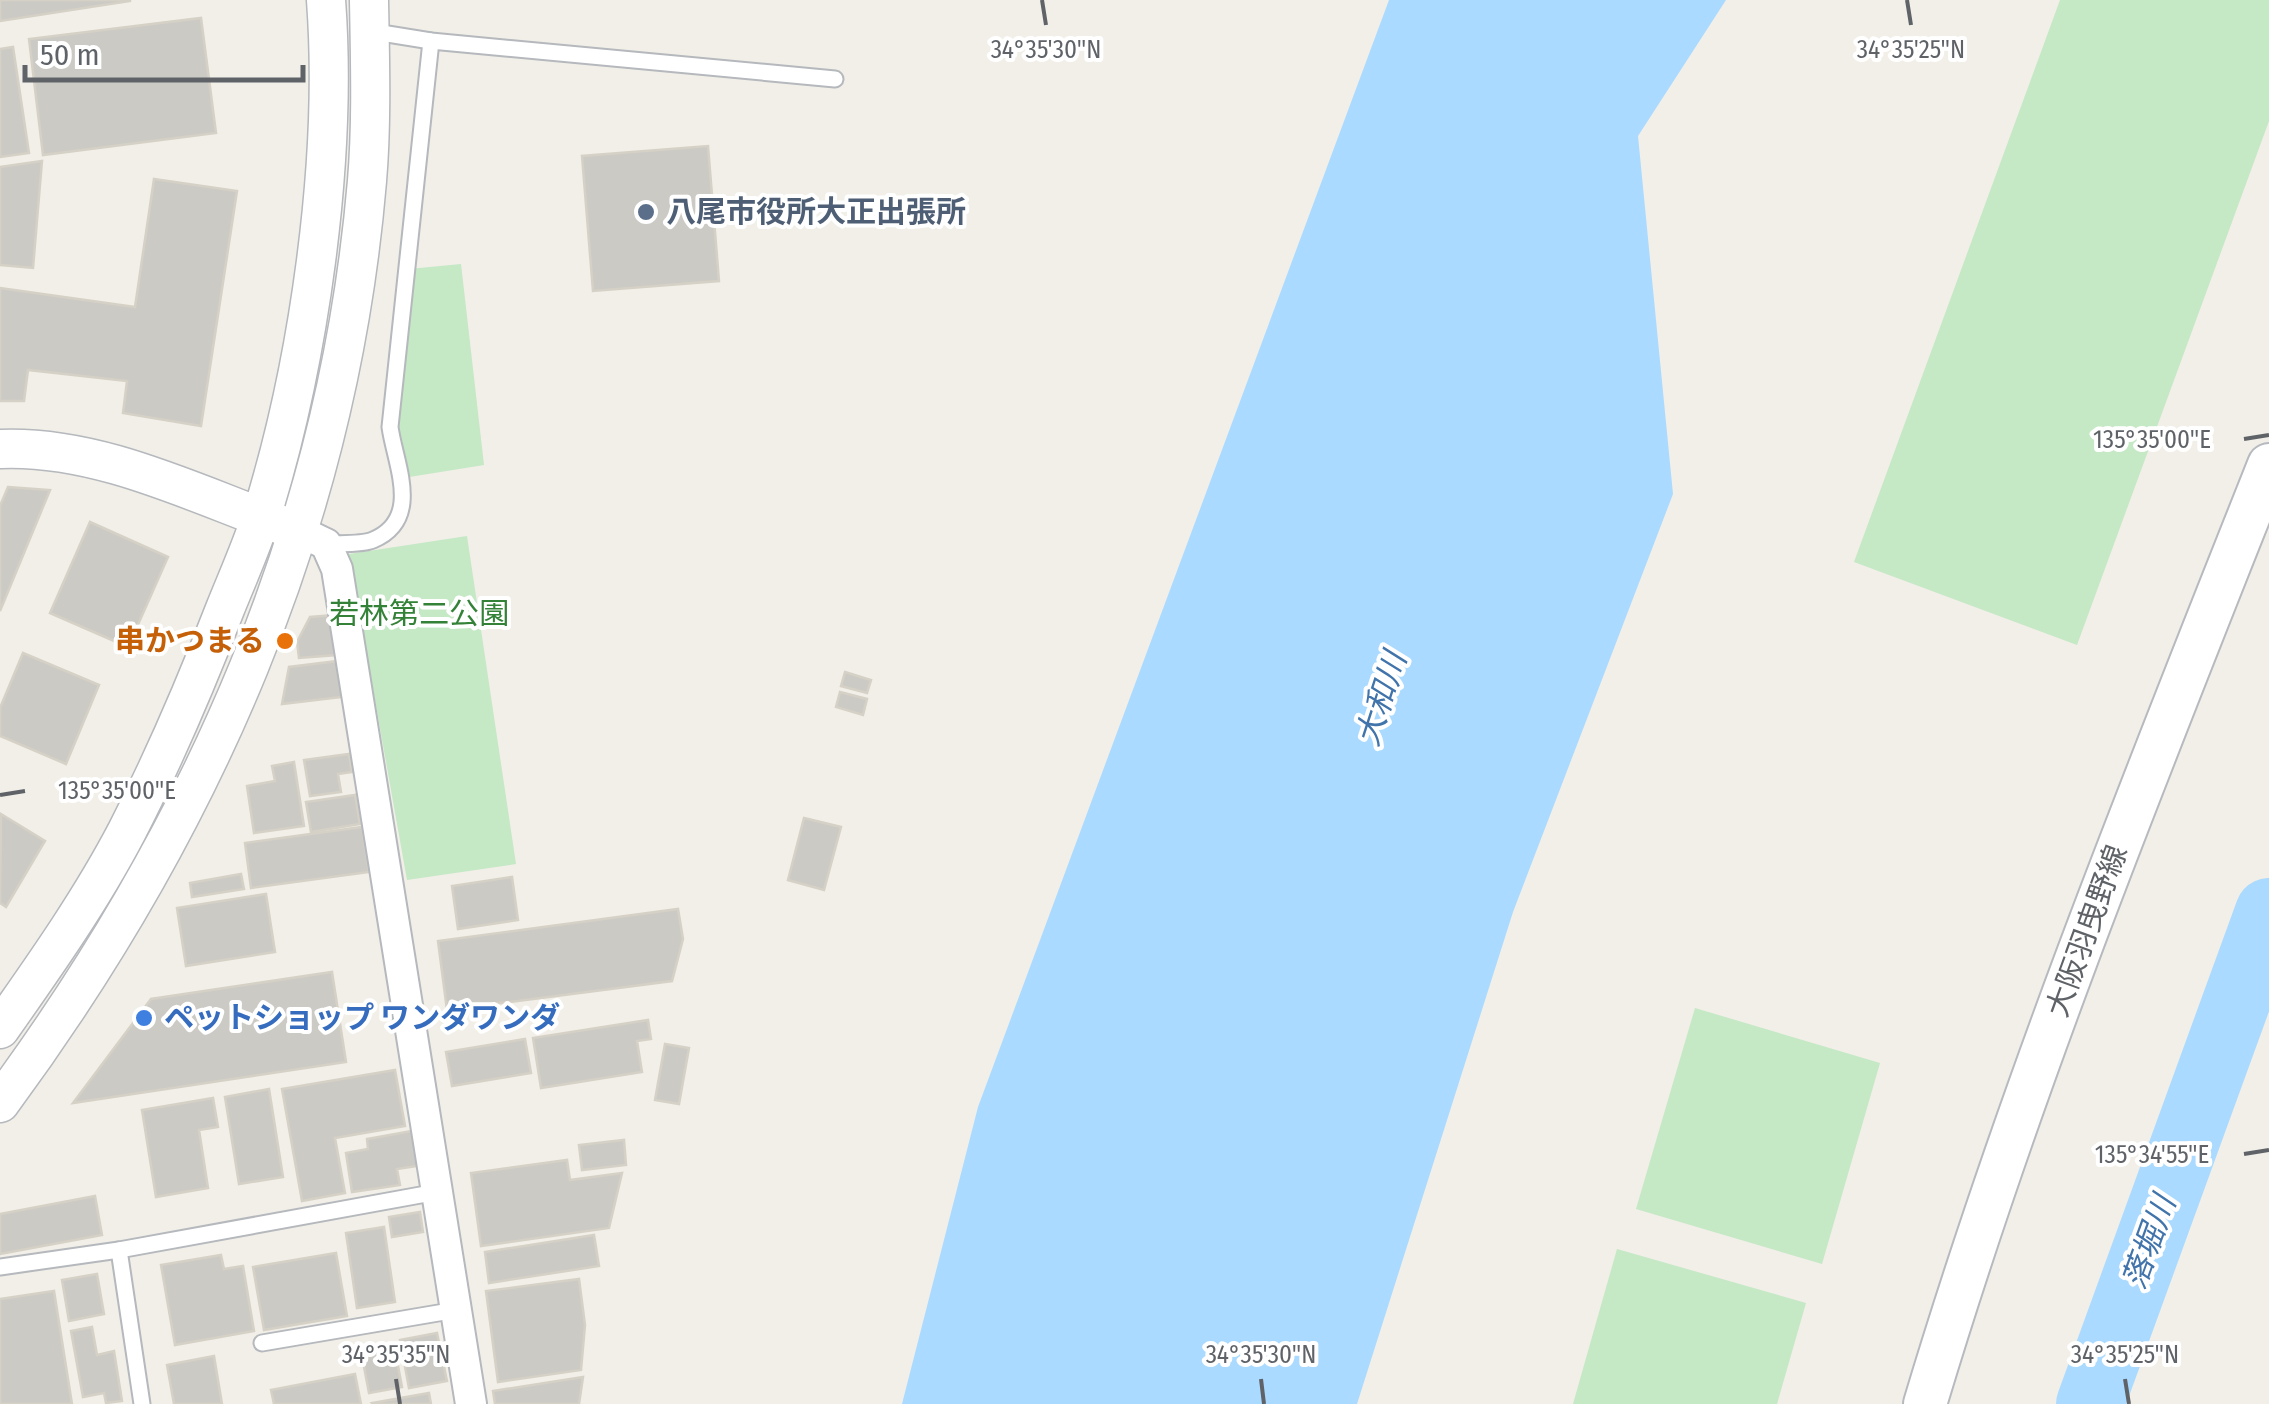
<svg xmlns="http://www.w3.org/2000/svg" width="2269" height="1404" viewBox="0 0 2269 1404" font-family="'Fira Sans Condensed','Noto Sans JP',sans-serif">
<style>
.green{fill:#c5e8c5}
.water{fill:#aadaff}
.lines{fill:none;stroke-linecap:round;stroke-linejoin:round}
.river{stroke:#aadaff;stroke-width:68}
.building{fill:#cccac5;stroke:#d6d1c6;stroke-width:2.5}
.service-casing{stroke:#b5b8bc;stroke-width:19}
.minor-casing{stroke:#b5b8bc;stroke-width:34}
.tertiary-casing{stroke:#b5b8bc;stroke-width:41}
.secondary-casing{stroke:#b6babf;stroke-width:46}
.service{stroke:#fff;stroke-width:15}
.minor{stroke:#fff;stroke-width:30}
.tertiary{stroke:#fff;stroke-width:38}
.secondary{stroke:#fff;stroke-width:42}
.ticks{fill:none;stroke:#5f6368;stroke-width:4}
.service-dot{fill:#5c6f8a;stroke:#fff;stroke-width:4}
.food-dot{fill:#e8710a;stroke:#fff;stroke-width:4}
.shop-dot{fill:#3f7fe0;stroke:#fff;stroke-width:4}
.labels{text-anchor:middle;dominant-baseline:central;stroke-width:8;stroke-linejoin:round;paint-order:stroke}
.service-label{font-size:30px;font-weight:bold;fill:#4e5e75;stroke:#fff;text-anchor:start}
.park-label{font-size:30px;fill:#348238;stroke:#fff}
.food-label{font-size:30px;font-weight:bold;fill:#c56008;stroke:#fff;text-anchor:end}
.street-label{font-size:30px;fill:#5f6368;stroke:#fff}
.shop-label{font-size:30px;font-weight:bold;fill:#366cbe;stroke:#fff;text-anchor:start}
.water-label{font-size:32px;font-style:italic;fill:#4174aa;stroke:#fff}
.ticks-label{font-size:25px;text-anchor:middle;fill:#5f6368;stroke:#fff;stroke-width:8;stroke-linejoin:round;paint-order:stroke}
</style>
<rect width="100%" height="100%" fill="#f1efe8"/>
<g class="green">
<path d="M2060 0H2269V121L2077 645 1854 562Z"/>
<path d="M461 264 484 465 403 478 393 452 409 269Z"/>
<path d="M467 536 516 864 407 880 349 554Z"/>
<path d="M1695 1008 1880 1063 1822 1264 1636 1209Z"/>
<path d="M1617 1249 1806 1303 1777 1404H1573Z"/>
</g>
<path class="water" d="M1389 0H1726L1638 136 1673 494 1513 912 1357 1404H902L978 1107Z"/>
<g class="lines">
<path class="river" d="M2090 1404 2269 912"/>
</g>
<g class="building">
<path d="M0 0H130V1L0 21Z"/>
<path d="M201 18 216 133 43 155 29 39Z"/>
<path d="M13 47 29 153 0 157V49Z"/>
<path d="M708 146 719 281 593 291 582 156Z"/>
<path d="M42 161 33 268 0 265V167Z"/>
<path d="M154 179 237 191 201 426 123 413 127 381 28 370 24 401H0V288L135 307Z"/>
<path d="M8 487 50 490 0 611V506Z"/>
<path d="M90 522 168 557 128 647 50 613Z"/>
<path d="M333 615 337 655 299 658 297 642 310 617Z"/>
<path d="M23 653 99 685 66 764 0 736V708Z"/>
<path d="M338 661 342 697 282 704 289 667Z"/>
<path d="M845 672 871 680 867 693 841 686Z"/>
<path d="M840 692 867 699 863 715 836 707Z"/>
<path d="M349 754 352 772 338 774 341 792 310 796 304 760Z"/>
<path d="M294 762 304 826 254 833 247 786 275 781 272 766Z"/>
<path d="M355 795 360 824 311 832 306 802Z"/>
<path d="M1 814 45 841 6 907 0 903Z"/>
<path d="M804 818 841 827 824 890 788 880Z"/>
<path d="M362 827 369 872 251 888 245 843Z"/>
<path d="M241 874 244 889 192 897 190 883Z"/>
<path d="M512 877 518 920 458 929 452 886Z"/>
<path d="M266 894 275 952 186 966 177 908Z"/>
<path d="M678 909 683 939 672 981 447 1010 438 941Z"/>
<path d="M332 972 346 1062 73 1103 151 999Z"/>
<path d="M648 1020 651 1039 637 1041 642 1072 541 1088 533 1038Z"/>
<path d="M525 1039 531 1073 452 1086 446 1052Z"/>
<path d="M665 1044 689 1048 679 1104 655 1100Z"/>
<path d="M395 1070 405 1126 335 1138 345 1193 302 1201 282 1089Z"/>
<path d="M269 1089 283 1177 239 1184 225 1097Z"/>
<path d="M213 1098 218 1127 199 1130 208 1188 156 1197 142 1110Z"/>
<path d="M412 1131 417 1166 397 1169 400 1185 352 1192 346 1153 368 1149 367 1139Z"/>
<path d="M624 1140 626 1165 582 1170 579 1145Z"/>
<path d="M567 1160 570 1180 622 1173 609 1228 481 1246 471 1173Z"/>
<path d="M95 1196 102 1235 0 1254V1214Z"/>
<path d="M420 1212 423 1232 392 1237 389 1217Z"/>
<path d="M384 1227 395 1302 357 1308 346 1233Z"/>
<path d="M594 1235 599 1266 489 1283 485 1252Z"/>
<path d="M336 1253 347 1316 264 1330 253 1267Z"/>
<path d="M221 1255 224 1269 243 1266 254 1331 175 1345 161 1265Z"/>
<path d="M97 1274 104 1314 69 1321 62 1280Z"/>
<path d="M579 1279 585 1325 581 1370 498 1382 486 1291Z"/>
<path d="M54 1291 72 1404H0V1299Z"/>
<path d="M92 1327 97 1355 114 1351 122 1401 106 1403 104 1393 83 1397 71 1331Z"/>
<path d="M437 1333 447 1381 409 1388 400 1340Z"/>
<path d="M394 1345 402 1387 369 1393 361 1351Z"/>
<path d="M214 1356 222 1404H174L167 1365Z"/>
<path d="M355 1374 361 1404H274L271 1390Z"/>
<path d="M583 1377 579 1404H495L493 1391Z"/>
<path d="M429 1393 431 1404H373L372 1403Z"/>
</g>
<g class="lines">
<defs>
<g id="service">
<path d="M369 31 431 41 835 79"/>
<path d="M326 544C340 543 361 545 373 540 423 519 395 464 390 427L431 41"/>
<path d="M119 1250 142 1404"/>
<path d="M0 1267 119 1250 437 1192"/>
<path d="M262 1343 456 1310"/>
</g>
<path id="minor" d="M301 532 326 544 337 569 471 1404"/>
<g id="tertiary">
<path d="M0 449C98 445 193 493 284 526"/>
<path d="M0 1029C45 965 91 900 127 831 164 759 196 684 225 609 237 579 251 548 261 517 309 364 338 160 326 0"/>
<path d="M0 1103C203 828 338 524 367 181 372 122 370 60 369 0"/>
</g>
<path id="secondary" d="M1925 1404C2021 1084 2146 775 2269 465"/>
</defs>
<use href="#service" class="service-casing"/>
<use href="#minor" class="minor-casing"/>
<use href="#tertiary" class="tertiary-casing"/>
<use href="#secondary" class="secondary-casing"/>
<use href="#service" class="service"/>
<use href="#minor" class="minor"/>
<use href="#tertiary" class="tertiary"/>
<use href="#secondary" class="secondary"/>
</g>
<path class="ticks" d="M1042 0 1046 25M1907 0 1911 25M2244 439 2269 435M0 795 25 791M2244 1154 2269 1150M396 1379 400 1404M1261 1379 1264 1404M2125 1379 2129 1404"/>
<circle class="service-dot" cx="646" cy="212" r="10"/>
<circle class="food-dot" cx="285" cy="641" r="10"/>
<circle class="shop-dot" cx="144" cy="1018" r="10"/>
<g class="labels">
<g class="service-label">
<text x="666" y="212">八尾市役所大正出張所</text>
</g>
<g class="park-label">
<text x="419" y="614">若林第二公園</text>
</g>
<g class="food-label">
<text x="265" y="641">串かつまる</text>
</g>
<g class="street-label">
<text transform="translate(2087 931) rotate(-70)">大阪羽曳野線</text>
</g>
<g class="shop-label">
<text x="164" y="1018">ペットショップ ワンダワンダ</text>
</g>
<g class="water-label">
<text transform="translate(1381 699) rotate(-72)">大和川</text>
<text transform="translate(2149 1242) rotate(-70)">落堀川</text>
</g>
</g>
<g class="ticks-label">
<text x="1046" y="58">34°35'30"N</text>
<text x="1911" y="58">34°35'25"N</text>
<text x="2152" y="448">135°35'00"E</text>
<text x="117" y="799">135°35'00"E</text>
<text x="2152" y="1163">135°34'55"E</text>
<text x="396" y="1363">34°35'35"N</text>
<text x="1261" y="1363">34°35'30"N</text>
<text x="2125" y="1363">34°35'25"N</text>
</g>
<path d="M25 65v15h278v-15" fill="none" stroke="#5f6368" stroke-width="5"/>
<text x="40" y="65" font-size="30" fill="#5f6368" stroke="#ffffff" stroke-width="8" paint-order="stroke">50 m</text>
</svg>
